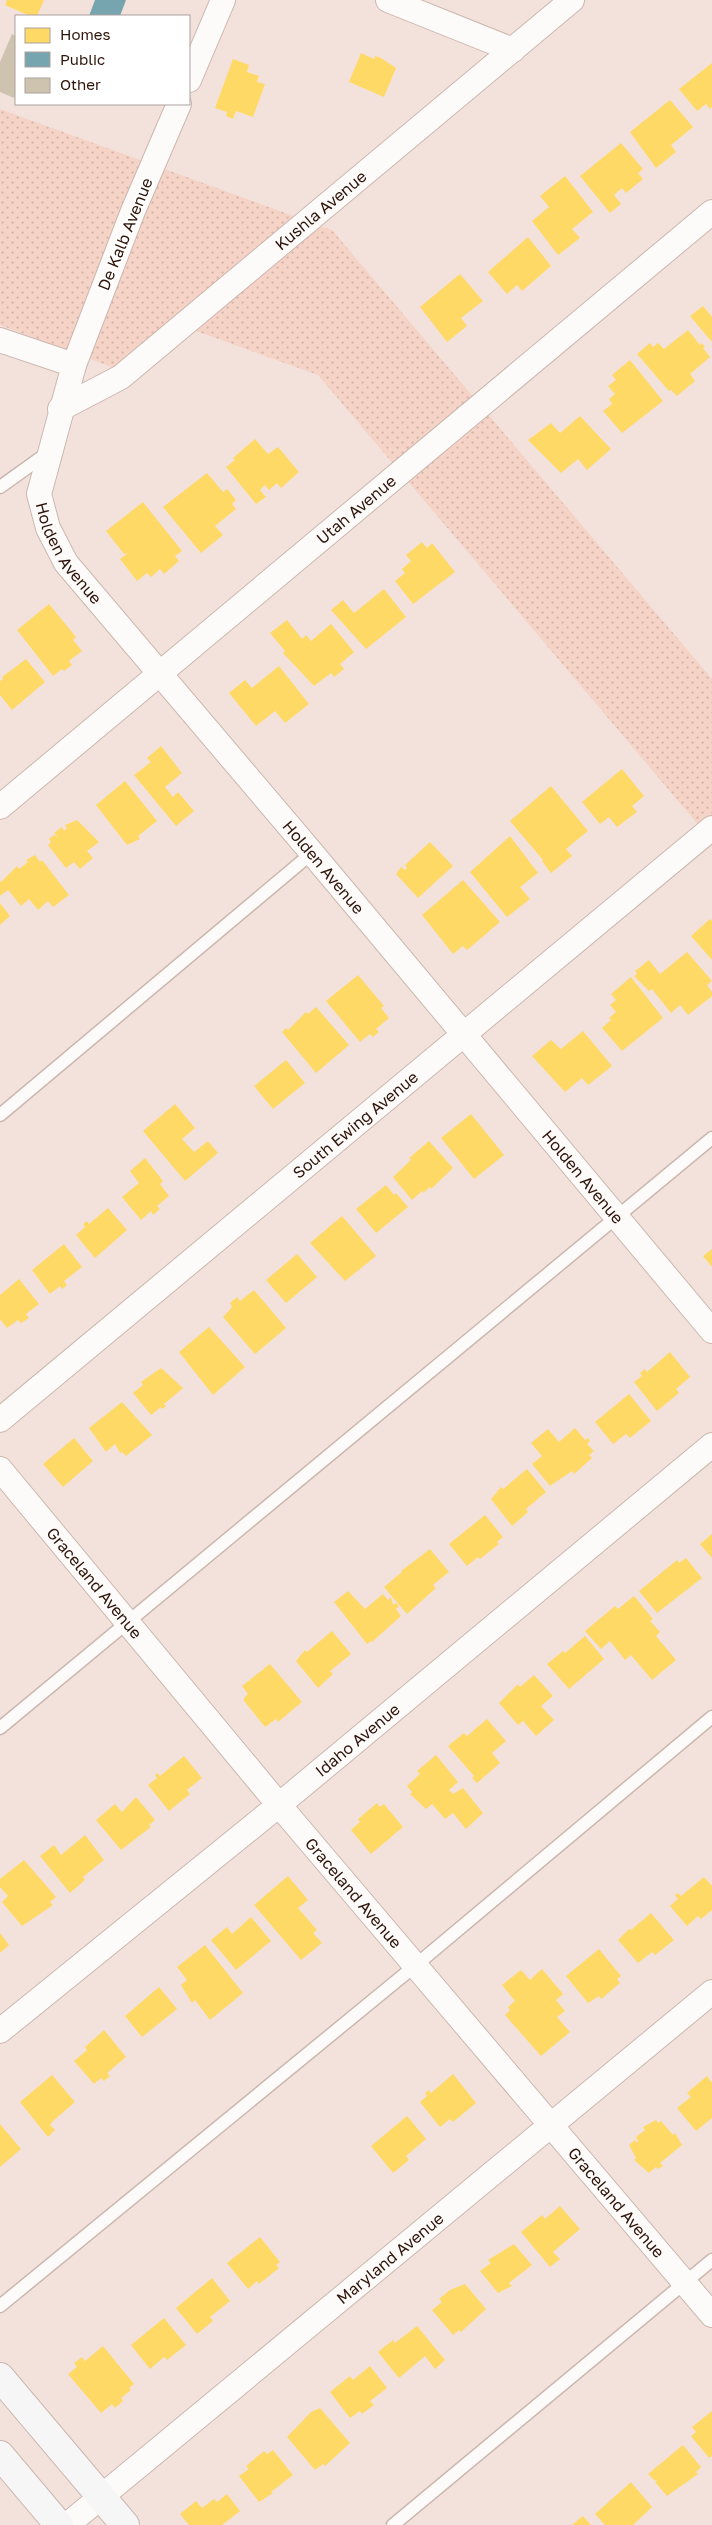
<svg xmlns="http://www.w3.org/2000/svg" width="712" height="2525" viewBox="0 0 712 2525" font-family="'Golos Text',sans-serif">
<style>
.park{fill:url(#park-dots)}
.homes{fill:#ffd966}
.public{fill:#76a5af}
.building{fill:#cdc3ae}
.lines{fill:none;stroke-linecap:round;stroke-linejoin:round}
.lane-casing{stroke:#cbb7af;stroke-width:15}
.street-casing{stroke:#cbb7af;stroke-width:26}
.secondary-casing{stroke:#cbb7af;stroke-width:30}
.lane{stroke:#fdfbfa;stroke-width:12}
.street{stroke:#fdfbfa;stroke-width:24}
.secondary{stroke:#f7f6f6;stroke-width:28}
.labels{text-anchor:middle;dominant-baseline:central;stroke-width:5;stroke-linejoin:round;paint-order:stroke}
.street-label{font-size:16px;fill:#2e140a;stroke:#fff}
</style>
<defs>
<pattern id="park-dots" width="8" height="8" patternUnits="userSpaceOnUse" patternTransform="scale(1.25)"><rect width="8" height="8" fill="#f5d3c6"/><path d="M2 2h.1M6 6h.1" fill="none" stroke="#d2b4a9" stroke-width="1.8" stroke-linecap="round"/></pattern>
</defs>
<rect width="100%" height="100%" fill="#f3e2dc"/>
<path class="park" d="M0 109 332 230 712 679V841L318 375 171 322 114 368 0 325Z"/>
<g class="homes">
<path d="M7 0H44L37 16H30L5 5Z"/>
<path d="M361 53 374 59 375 56 381 58 396 68 384 97 349 82Z"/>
<path d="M233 59 249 65 247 72 259 76 257 82 265 84 253 117 236 111 233 119 226 116 227 112 215 108Z"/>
<path d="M712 63V107L710 109 706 104 697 111 679 89Z"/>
<path d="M670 100 693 127 671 145 676 152 656 168 630 132Z"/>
<path d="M621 143 643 169 638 173 643 179 626 193 622 188 614 195 621 204 610 213 580 176Z"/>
<path d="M565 176 593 212 572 229 580 238 558 255 532 221 549 207 540 196Z"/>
<path d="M528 237 551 266 522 291 517 285 507 294 488 272Z"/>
<path d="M460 274 483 301 461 318 467 326 447 342 420 307Z"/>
<path d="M703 306 712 317V342L690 316Z"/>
<path d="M688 330 700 345 702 343 705 347 703 348 710 357 690 374 695 381 677 396 671 390 669 391 637 354 650 343 653 347 658 343 664 349Z"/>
<path d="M630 360 663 401 622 433 603 411 612 404 609 399 615 394 608 386 616 380 612 375Z"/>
<path d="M580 416 611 449 587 470 578 459 561 473 528 440 551 423 560 433Z"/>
<path d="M255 439 268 454 278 447 299 472 281 488 277 483 269 490 265 485 260 490 266 497 256 504 226 467 235 460 233 458Z"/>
<path d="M207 473 223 492 227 489 236 500 232 504 236 509 215 526 223 535 201 553 163 507Z"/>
<path d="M143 502 182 551 175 556 179 561 164 574 160 569 151 577 147 573 137 581 120 559 128 553 124 554 106 531Z"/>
<path d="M422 542 427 548 432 543 455 572 413 604 395 581 405 573 402 569 411 561 406 555Z"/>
<path d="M384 589 406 617 366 649 331 610 343 600 354 613Z"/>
<path d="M49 604 76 637 73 640 82 651 69 661 72 665 64 671 62 669 53 676 17 630Z"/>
<path d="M287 620 302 639 306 635 311 641 331 624 354 652 340 664 344 669 334 677 331 673 314 686 283 653 285 651 270 633Z"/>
<path d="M26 659 45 682 12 710 0 695V681L3 679 2 677Z"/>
<path d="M279 666 309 704 285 723 275 711 256 726 229 693 245 680 252 688Z"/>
<path d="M161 746 182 773 165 787 173 797 178 792 194 811 176 826 134 775 151 762 147 758Z"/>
<path d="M622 769 644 796 632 806 637 812 617 827 609 817 600 824 582 802Z"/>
<path d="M125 781 157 821 138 836 140 839 127 845 96 805Z"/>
<path d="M551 786 588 831 566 849 572 856 551 873 542 861 543 860 510 821Z"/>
<path d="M77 820 99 842 87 851 93 858 80 869 74 862 66 868 48 845 51 842 49 839 54 835 58 837 54 833 62 827 64 831 67 828 65 825Z"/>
<path d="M510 836 538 873 520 887 530 899 507 917 470 872Z"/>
<path d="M430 842 453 866 418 898 396 874 401 867 405 870 407 868 405 865Z"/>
<path d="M35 855 40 862 42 860 69 895 53 907 48 901 38 910 29 899 21 906 8 890 0 896V880L1 882 17 866 19 869 28 862 26 860Z"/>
<path d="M463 880 500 922 467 950 463 946 453 954 422 915Z"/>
<path d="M0 903 10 916 0 925Z"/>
<path d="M710 919 712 921V960L691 936Z"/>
<path d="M687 952 712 981 707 985 712 992V996L688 1015 680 1005 671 1013 652 989 649 991 634 976 637 974 635 971 649 960 660 974Z"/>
<path d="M358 975 384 1006 381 1008 389 1018 376 1029 379 1032 373 1037 370 1034 360 1042 326 1001Z"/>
<path d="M631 977 663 1018 622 1051 602 1028 611 1020 609 1018 616 1012 610 1005 616 1000 611 994Z"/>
<path d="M316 1007 349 1045 316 1073 282 1032 286 1028 288 1030 306 1012 308 1014Z"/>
<path d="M583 1031 612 1066 588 1085 582 1078 565 1092 532 1056 551 1040 561 1049Z"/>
<path d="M286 1060 305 1083 273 1109 254 1086Z"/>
<path d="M175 1104 195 1128 182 1139 194 1152 208 1141 218 1153 185 1181 143 1131Z"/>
<path d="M471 1114 504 1155 474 1179 441 1138Z"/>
<path d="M429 1141 453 1168 431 1189 430 1187 423 1193 422 1191 412 1200 393 1177 411 1160 409 1158Z"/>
<path d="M145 1158 163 1181 160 1184 169 1196 157 1206 160 1209 153 1215 151 1211 141 1220 122 1197 139 1183 130 1171Z"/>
<path d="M386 1185 394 1195 396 1193 408 1207 376 1233 356 1209Z"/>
<path d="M108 1208 127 1230 95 1258 76 1235 85 1227 83 1224 87 1221 89 1224Z"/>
<path d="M342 1216 376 1256 345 1281 310 1243Z"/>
<path d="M64 1244 82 1267 64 1281 67 1285 62 1289 60 1286 50 1294 32 1270Z"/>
<path d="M712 1249V1267L703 1256Z"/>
<path d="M297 1254 317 1277 286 1303 266 1280Z"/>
<path d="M19 1279 39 1304 26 1314 29 1318 21 1323 18 1320 7 1328 0 1319V1295Z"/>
<path d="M254 1290 286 1328 255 1354 223 1317 232 1307 230 1303 237 1297 240 1301Z"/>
<path d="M209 1327 245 1367 213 1395 179 1352Z"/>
<path d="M670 1352 690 1377 676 1389 679 1393 657 1411 634 1382 642 1376 640 1373 645 1369 647 1372Z"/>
<path d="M161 1368 183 1388 164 1404 166 1406 162 1409 161 1407 151 1415 133 1393 143 1385 141 1382Z"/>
<path d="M629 1394 651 1421 630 1438 626 1434 613 1444 595 1422Z"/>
<path d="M122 1402 152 1435 126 1456 122 1452 120 1453 115 1444 106 1452 89 1428Z"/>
<path d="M575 1428 585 1440 588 1438 590 1441 587 1444 594 1451 589 1455 592 1458 574 1474 572 1471 550 1486 532 1464 542 1456 531 1443 548 1429 559 1442Z"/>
<path d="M74 1438 93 1461 63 1487 43 1464Z"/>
<path d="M527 1469 546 1492 526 1509 528 1512 512 1526 491 1499 501 1487 503 1489Z"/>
<path d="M485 1515 503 1537 497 1542 499 1544 480 1559 478 1557 467 1566 449 1544Z"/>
<path d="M712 1534V1558L700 1544Z"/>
<path d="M430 1549 449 1572 433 1585 436 1588 407 1614 384 1587 402 1572 401 1571Z"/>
<path d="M686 1558 702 1578 657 1613 639 1591 677 1560 679 1563Z"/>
<path d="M348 1591 365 1609 383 1594 388 1600 391 1597 393 1605 396 1603 399 1606 396 1609 401 1616 372 1642 371 1641 367 1644 334 1602Z"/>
<path d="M634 1596 653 1619 650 1621 660 1632 656 1636 676 1660 652 1680 631 1655 625 1660 610 1641 601 1649 585 1631 615 1606 618 1609Z"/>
<path d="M332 1631 351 1654 330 1671 333 1674 318 1688 296 1661 305 1650 307 1652Z"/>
<path d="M585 1636 604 1659 569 1689 547 1664 563 1651 565 1653Z"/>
<path d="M270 1664 302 1702 278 1722 276 1719 265 1727 244 1701V1698L248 1694 242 1686Z"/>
<path d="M534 1675 553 1696 541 1706 554 1720 536 1736 523 1721 518 1725 499 1703 518 1684 520 1687Z"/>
<path d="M487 1719 506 1741 492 1753 500 1763 477 1783 472 1778 474 1776 448 1746 464 1733 467 1736Z"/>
<path d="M436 1755 458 1782 449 1790 453 1794 463 1788 483 1813 466 1829 453 1813 445 1819 432 1804 426 1809 410 1794 412 1792 407 1786 420 1774 417 1771Z"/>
<path d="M184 1756 202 1778 187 1790 190 1794 169 1811 148 1785 157 1778 155 1775 157 1773 160 1776Z"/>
<path d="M136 1797 155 1820 149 1825 151 1827 121 1850 96 1820 115 1804 122 1812Z"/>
<path d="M377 1803 380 1807 384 1804 403 1827 371 1854 351 1830 360 1822 358 1819Z"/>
<path d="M85 1835 104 1860 83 1877 85 1880 70 1893 40 1856 54 1845 61 1855Z"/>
<path d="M24 1860 56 1897 50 1902 53 1905 22 1926 2 1902 8 1896 0 1887V1879Z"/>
<path d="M288 1876 308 1900 298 1908 317 1930 313 1933 322 1943 301 1960 254 1905Z"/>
<path d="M704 1877 712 1886V1910L701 1919 698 1916 687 1926 670 1906 678 1899 675 1895 678 1893 681 1896Z"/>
<path d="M651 1913 674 1940 655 1955 652 1952 638 1963 618 1940 629 1929 631 1930Z"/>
<path d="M251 1917 271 1941 236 1970 211 1940 227 1927 232 1934Z"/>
<path d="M0 1933 9 1945 0 1953Z"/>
<path d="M205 1945 243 1993 210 2020 195 2000 192 2003 181 1985 187 1980 177 1967Z"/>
<path d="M599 1949 621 1976 617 1979 620 1983 601 1999 599 1996 588 2003 566 1976Z"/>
<path d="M542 1969 563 1994 556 2000 565 2011 557 2017 570 2032 541 2056 505 2015 510 2010 508 2007 515 2001 502 1985 521 1970 530 1980Z"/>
<path d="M159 1987 177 2009 142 2037 125 2016Z"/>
<path d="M104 2030 126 2057 107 2073 110 2076 104 2081 101 2078 94 2084 74 2061 87 2050 85 2047Z"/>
<path d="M453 2074 476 2103 453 2122 450 2119 440 2127 420 2102 427 2096 425 2093 429 2090 431 2093Z"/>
<path d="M52 2075 75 2102 53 2121 50 2125 55 2130 48 2137 20 2102Z"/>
<path d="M707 2076 712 2083V2118L696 2131 677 2108 691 2097 687 2093Z"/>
<path d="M407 2116 426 2139 406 2156 409 2160 393 2173 371 2146Z"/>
<path d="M656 2120 658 2123 661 2121 673 2135 675 2133 682 2145 660 2163 663 2166 658 2169 656 2167 649 2173 634 2160 636 2158 629 2145 635 2140 637 2143 638 2141 636 2137 645 2130 643 2127Z"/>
<path d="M0 2124 21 2149 0 2167Z"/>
<path d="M560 2206 580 2229 553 2252 560 2259 550 2267 521 2232 542 2215 545 2219Z"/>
<path d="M260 2237 280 2262 276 2265 279 2268 259 2284 257 2281 248 2289 227 2263Z"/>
<path d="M514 2244 532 2265 509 2283 512 2286 498 2293 480 2271 491 2263 488 2260Z"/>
<path d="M212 2278 230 2301 210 2317 213 2321 197 2334 176 2308Z"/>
<path d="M465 2284 486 2309 461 2332 459 2330 453 2335 432 2310 442 2302 439 2299 450 2290Z"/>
<path d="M164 2318 186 2345 167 2360 164 2357 150 2369 131 2345Z"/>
<path d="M417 2326 445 2360 435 2369 425 2356 399 2378 378 2352 393 2340 395 2343Z"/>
<path d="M103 2346 134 2384 129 2388 131 2390 121 2398 123 2401 115 2408 112 2404 101 2413 68 2374 77 2367 74 2363 82 2357 85 2361Z"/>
<path d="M370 2366 387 2388 370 2401 374 2405 362 2414 360 2411 350 2418 330 2392 350 2376 353 2380Z"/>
<path d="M320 2408 350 2443 325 2466 323 2464 315 2470 287 2437 311 2412Z"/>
<path d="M712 2411V2456L709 2458 691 2436 696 2432 692 2427Z"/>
<path d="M683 2445 701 2467 696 2472 698 2474 667 2496 655 2482 657 2480H654L648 2474Z"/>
<path d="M273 2450 293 2475 271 2492 273 2493 259 2502 239 2476 249 2469 246 2466 264 2451 267 2454Z"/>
<path d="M631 2482 652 2507 633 2525H605L595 2514Z"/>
<path d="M227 2494 240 2511 222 2525H189L180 2514 196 2501 202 2508 214 2499 217 2502Z"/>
<path d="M583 2516 591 2525H572Z"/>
</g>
<path class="public" d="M95 0H126L120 16H89Z"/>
<path class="building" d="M12 34 16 36V93L14 98 0 92V62Z"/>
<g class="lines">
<defs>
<g id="lane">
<path d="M0 487 49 452"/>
<path d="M0 1115 312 853"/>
<path d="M0 1728 712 1138"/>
<path d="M0 2306 416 1965 712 1717"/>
<path d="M393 2525 712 2260"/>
</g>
<g id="street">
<path d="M388 0 513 50"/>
<path d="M189 80 223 0"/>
<path id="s1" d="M179 104 133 211 74 365 39 494 48 528 66 563 312 853 712 1331"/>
<path d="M0 340 74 365"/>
<path id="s2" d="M60 409 121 377 572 0"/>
<path id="s3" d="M0 807 712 212"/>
<path id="s4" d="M0 1420 712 828"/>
<path id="s5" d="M0 1469 279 1805 712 2315"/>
<path id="s6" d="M0 2031 279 1805 712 1445"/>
<path id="s7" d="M67 2525 712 1992"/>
</g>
<g id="secondary">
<path d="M0 2377 125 2525"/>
<path d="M0 2455 59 2525"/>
</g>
</defs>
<use href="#lane" class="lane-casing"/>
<use href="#street" class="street-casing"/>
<use href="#secondary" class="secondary-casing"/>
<use href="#lane" class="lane"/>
<use href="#street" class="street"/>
<use href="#secondary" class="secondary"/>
</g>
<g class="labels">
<g class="street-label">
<text stroke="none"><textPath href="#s2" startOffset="329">Kushla Avenue</textPath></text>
<text transform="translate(125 234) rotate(-68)">De Kalb Avenue</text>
<text stroke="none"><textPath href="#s3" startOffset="464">Utah Avenue</textPath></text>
<text stroke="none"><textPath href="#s1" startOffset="482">Holden Avenue</textPath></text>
<text stroke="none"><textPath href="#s1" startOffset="888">Holden Avenue</textPath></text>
<text stroke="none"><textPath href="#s4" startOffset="462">South Ewing Avenue</textPath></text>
<text stroke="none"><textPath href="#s1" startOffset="1292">Holden Avenue</textPath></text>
<text stroke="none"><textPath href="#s5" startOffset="148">Graceland Avenue</textPath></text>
<text stroke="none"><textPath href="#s6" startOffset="461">Idaho Avenue</textPath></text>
<text stroke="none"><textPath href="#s5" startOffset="552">Graceland Avenue</textPath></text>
<text stroke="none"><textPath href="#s5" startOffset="958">Graceland Avenue</textPath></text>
<text stroke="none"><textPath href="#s7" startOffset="419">Maryland Avenue</textPath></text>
</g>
</g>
<rect x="15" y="15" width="175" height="90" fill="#ffffff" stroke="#aba19d"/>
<rect x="25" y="28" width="25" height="15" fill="#ffd966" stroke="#aba19d"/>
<text x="60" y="40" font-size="15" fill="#2e140a">Homes</text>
<rect x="25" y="52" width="25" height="15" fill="#76a5af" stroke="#aba19d"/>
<text x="60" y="65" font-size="15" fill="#2e140a">Public</text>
<rect x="25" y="78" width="25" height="15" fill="#cdc3ae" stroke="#aba19d"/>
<text x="60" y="90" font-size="15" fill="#2e140a">Other</text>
</svg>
